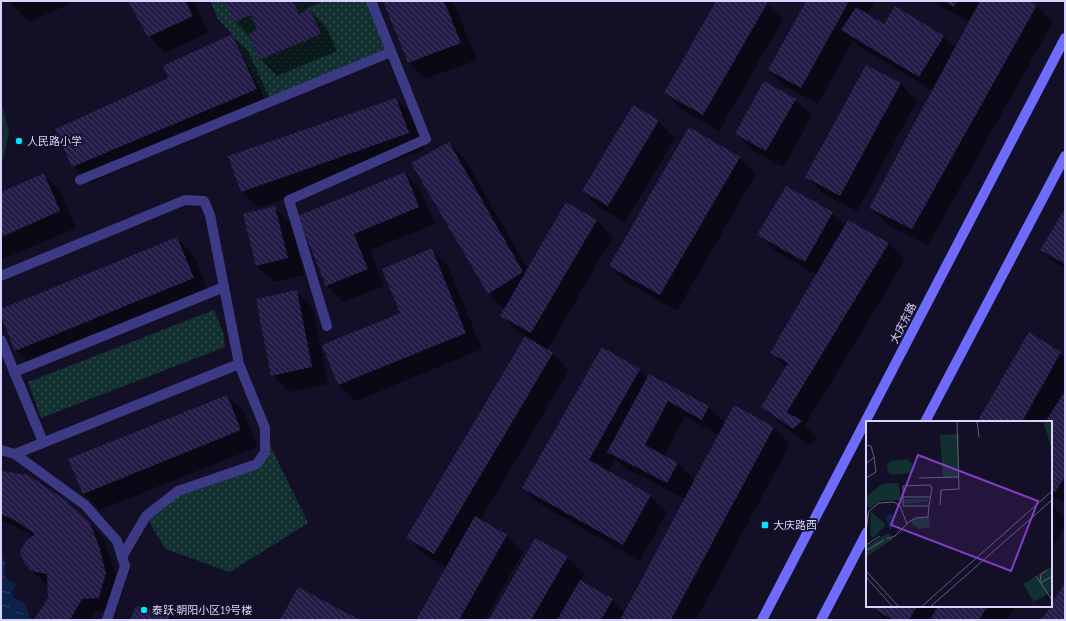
<svg xmlns="http://www.w3.org/2000/svg" width="1066" height="621" viewBox="0 0 1066 621" font-family="'PT Sans Narrow','Noto Sans SC',sans-serif">
<style>
.park{fill:url(#park-dots)}
.garden{fill:#12302f}
.water{fill:url(#water-ripples)}
.shadow{fill:#0007;fill-rule:evenodd}
.building{fill:url(#building-back-hatch)}
.lines{fill:none;stroke-linecap:round;stroke-linejoin:round}
.lane{stroke:#3d3a85;stroke-width:10}
.secondary{stroke:#6f6bff;stroke-width:10}
.poi-dot{fill:#00e5ff;stroke:#130f26;stroke-width:1.5}
.labels{text-anchor:middle;dominant-baseline:central;stroke-width:3.5;stroke-linejoin:round;paint-order:stroke}
.poi-label{font-size:11px;fill:#d9d4ff;stroke:#130f26;text-anchor:start}
.street-label{font-size:11px;fill:#d9d4ff;stroke:#130f26}
.inset-road{fill:none;stroke:#625e7d;stroke-width:1}
.view{fill:#843dc5;fill-opacity:0.15;stroke:#843dc5;stroke-width:2}
.inset-edge{fill:none;stroke:#d9d4ff;stroke-width:2}
</style>
<defs>
<pattern id="park-dots" width="8" height="8" patternUnits="userSpaceOnUse"><rect width="8" height="8" fill="#12302f"/><path d="M2 2h.1M6 6h.1" fill="none" stroke="#344d4e" stroke-width="1.8" stroke-linecap="round"/></pattern>
<pattern id="water-ripples" width="26" height="14" patternUnits="userSpaceOnUse"><rect width="26" height="14" fill="#0c2248"/><path d="M2 4q2-2 4 0t4 0M15 11q2-2 4 0t4 0" fill="none" stroke="#2f4163"/></pattern>
<pattern id="building-back-hatch" width="6" height="6" patternUnits="userSpaceOnUse"><rect width="6" height="6" fill="#241b47"/><path d="M-1 5l2 2M0 0l6 6M5-1l2 2" fill="none" stroke="#433b63"/></pattern>
</defs>
<rect width="100%" height="100%" fill="#130f26"/>
<g class="park">
<path d="M210 1H371L391 52 267 103 232 34 218 19Z"/>
<path d="M214 310 224 335 225 347 41 418 28 382Z"/>
<path d="M270 445 308 523 230 572 165 549 146 516 178 491 257 464Z"/>
</g>
<path class="garden" d="M1 101 9 132 3 160 1 162Z"/>
<path class="water" d="M1 552 5 562V578L16 584 12 593 15 599 25 603 30 620H1Z"/>
<g class="shadow">
<path d="M10 1H76L29 22 12 5Z"/>
<path d="M129 1H193L209 32 165 53 149 36Z"/>
<path d="M226 1H323L306 9 307 11 310 10 326 27 337 51 277 76 260 59 251 38 235 21Z"/>
<path d="M384 1H453L477 60 425 79 409 63Z"/>
<path d="M717 1H764L783 19 719 131 681 109 665 93Z"/>
<path d="M807 1H875L867 15 884 25 895 7 944 37 956 49 970 22 931 1H1027L1037 6 1053 22 928 245 886 224 870 207 933 91 859 46 853 40 818 104 785 86 769 70Z"/>
<path d="M231 35 248 51 273 105 89 183 73 166 169 79Z"/>
<path d="M867 66 901 84 917 101 857 211 823 194 807 177Z"/>
<path d="M396 99 413 115 425 150 258 208 242 191Z"/>
<path d="M795 100 812 116 783 167 752 150 736 133Z"/>
<path d="M658 121 675 138 625 222 600 208 583 191Z"/>
<path d="M449 143 466 160 528 270 596 220 613 237 547 350 553 354 569 370 480 521 507 536 523 552 485 620H417L447 568 424 554 407 537 526 336 518 332 502 315 505 310 489 294 412 163Z"/>
<path d="M739 157 756 174 677 311 626 282 610 266Z"/>
<path d="M405 173 421 190 435 224 370 250 384 286 343 302 327 286 299 216Z"/>
<path d="M44 174 60 191 76 228 1 260V193Z"/>
<path d="M786 187 832 213 846 226 849 221 889 244 905 260 805 425 817 438 810 445 779 423 763 407 787 368 771 353 817 275 775 251 759 235Z"/>
<path d="M274 207 291 224 304 275 274 282 257 266 244 215Z"/>
<path d="M1065 211V268L1054 262 1041 250Z"/>
<path d="M176 238 193 254 209 294 33 367 16 351 1 310Z"/>
<path d="M431 249 448 266 482 349 356 401 339 385 401 314Z"/>
<path d="M296 292 313 308 328 384 289 392 272 375Z"/>
<path d="M1030 334 1065 357V504L1051 495V422H978Z"/>
<path d="M602 348 640 370 648 378 708 407 725 423 734 406 774 428 790 444 696 620H490L535 539 567 557 584 574 579 582 612 600 625 613 685 499 625 468 615 458 608 472 650 496 667 512 640 561 540 504 523 488ZM685 417 719 435 695 480 678 463 664 456Z"/>
<path d="M227 396 244 412 257 447 100 510 84 494Z"/>
<path d="M1 472 90 524 103 537 111 559 118 586 111 610 95 611 90 620H35L49 599 48 584 45 583 32 570 34 536 4 521H1Z"/>
<path d="M1051 505 1065 518V526L1051 548Z"/>
<path d="M871 606H1015L1006 620H885Z"/>
<path d="M170 615 175 620H131Z"/>
</g>
<g class="building">
<path d="M128 1H185L193 16 148 37Z"/>
<path d="M225 1H293L299 14 310 9 321 34 259 60 249 34 257 30 251 15 234 22Z"/>
<path d="M383 1H444L461 43 408 63Z"/>
<path d="M716 1 768 2 703 115 664 93Z"/>
<path d="M806 1H849L801 88 768 70Z"/>
<path d="M943 1H957L954 7Z"/>
<path d="M980 1H1029L1037 5 912 229 869 208Z"/>
<path d="M895 6 944 36 919 77 841 30 856 7 884 24Z"/>
<path d="M232 34 257 89 72 167 55 129 168 78 163 66Z"/>
<path d="M866 65 901 83 840 196 805 177Z"/>
<path d="M764 81 796 99 766 151 735 134Z"/>
<path d="M396 98 409 133 241 192 228 156Z"/>
<path d="M633 105 659 120 608 206 582 191Z"/>
<path d="M689 127 740 157 660 295 609 266Z"/>
<path d="M449 142 523 272 488 294 411 163Z"/>
<path d="M405 172 419 207 354 234 368 269 326 286 298 216Z"/>
<path d="M44 173 60 211 1 237V192Z"/>
<path d="M786 186 833 212 805 262 757 235Z"/>
<path d="M566 202 597 220 531 333 500 316Z"/>
<path d="M275 206 288 258 256 266 243 214Z"/>
<path d="M1065 209V264L1040 250Z"/>
<path d="M848 220 889 243 787 412 802 421 793 429 761 407 788 363 770 353Z"/>
<path d="M177 237 194 278 15 351 1 316V309Z"/>
<path d="M432 248 466 333 338 385 322 345 400 313 382 269Z"/>
<path d="M297 290 312 367 271 376 256 299Z"/>
<path d="M1029 332 1061 352 1022 422H977Z"/>
<path d="M525 336 553 353 434 554 406 538Z"/>
<path d="M602 347 640 369 589 460 651 495 623 545 522 488Z"/>
<path d="M649 374 709 406 702 420 668 401 645 445 678 463 667 483 607 452Z"/>
<path d="M1065 391V477L1055 492 1051 490V422H1045Z"/>
<path d="M227 395 241 430 83 494 68 459Z"/>
<path d="M734 405 774 427 671 620H620Z"/>
<path d="M1 471 28 475 65 500 90 523 99 546 106 573 99 598 82 599 70 620H34L48 598 47 574 31 571 24 563 20 552 25 542 35 534 16 521 1 514Z"/>
<path d="M475 516 507 535 459 620H416Z"/>
<path d="M535 538 568 556 531 620H489Z"/>
<path d="M580 580 613 599 601 620H557Z"/>
<path d="M1065 582V620H1041L1051 606Z"/>
<path d="M298 587 360 620H280Z"/>
<path d="M136 606 170 614 168 620H130Z"/>
<path d="M869 606H917L909 620H893Z"/>
<path d="M938 606H988L979 620H930Z"/>
</g>
<g class="lines">
<g class="lane">
<path d="M80 180 391 52"/>
<path d="M1 276 185 200 204 201 210 215 239 364"/>
<path d="M327 326 289 200 426 139 371 1"/>
<path d="M1 340 43 442"/>
<path d="M14 372 224 287"/>
<path d="M1 450 15 454 85 505 117 541 125 566 107 620"/>
<path d="M15 454 239 364 265 428V452L257 464 178 491 146 516 122 557"/>
</g>
<g class="secondary">
<path d="M925 422 1065 156"/>
<path d="M762 620 1065 38"/>
<path d="M821 620 867 532"/>
</g>
</g>
<g class="poi-dot">
<circle cx="19" cy="141" r="4"/>
<rect x="761" y="521" width="8" height="8" rx="2"/>
<circle cx="144" cy="610" r="4"/>
</g>
<g class="labels">
<g class="poi-label">
<text x="27" y="141">人民路小学</text>
<text x="773" y="525">大庆路西</text>
<text x="152" y="610">泰跃·朝阳小区19号楼</text>
</g>
<g class="street-label">
<text transform="translate(903 323) rotate(-63)">大庆东路</text>
</g>
</g>
<g transform="translate(866 421)">
<rect width="186" height="186" fill="#130f26"/>
<path d="M177 0H186V29Z" fill="#12302f"/>
<path d="M93 13V56L77 57 74 14ZM33 62 34 79 14 80 4 87 0 83V76L16 63ZM38 78H62V81L38 83ZM5 90 20 104 7 117 4 114ZM63 95 64 106 53 108 46 103V98ZM22 112 27 118 0 136V126ZM186 145V170L168 181 157 163Z" fill="#12302f"/>
<path d="M41 38 47 43 45 52 27 54 22 51 21 44 24 40Z" fill="#12302f"/>
<path d="M23 93 27 94 28 103 24 110 19 97Z" fill="#0c2248"/>
<path class="inset-road" d="M111 0 113 16M0 24 5 25 8 36 0 43M0 57 10 51 8 36M53 57 93 56M37 76H64M74 84 75 69 93 68 91 0M37 85V65L64 64 66 67 63 85M37 85H63L62 96 50 97 41 102M0 95 2 96 0 111M2 96 3 90 13 82 28 81 34 85 41 103 29 115 21 118M0 124 14 115M0 130 18 119M0 150 33 186M170 155 186 179M0 156 27 186M174 161 175 153 181 149M175 162 186 155M55 186 186 70M64 186 186 79"/>
<path class="view" d="M52 34 172 80 145 150 25 104Z"/>
<rect width="186" height="186" class="inset-edge"/>
</g>
<rect width="1066" height="621" fill="none" stroke="#d9d4ff" stroke-width="4"/>
</svg>
